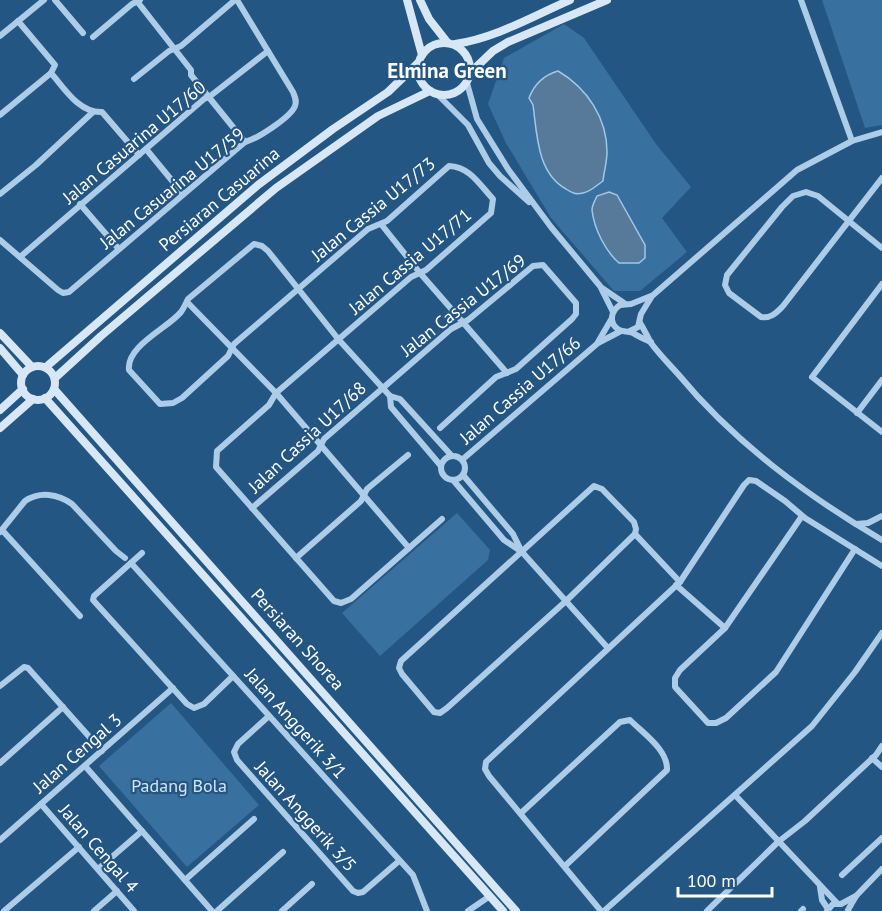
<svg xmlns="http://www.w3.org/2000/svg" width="882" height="911" viewBox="0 0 882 911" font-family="'PT Sans',sans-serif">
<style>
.green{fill:#3870a0}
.water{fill:#577a9a;stroke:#a1c8e8;stroke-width:1.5}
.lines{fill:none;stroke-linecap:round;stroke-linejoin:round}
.street{stroke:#accce8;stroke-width:6}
.secondary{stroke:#d7e7f6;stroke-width:8}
.labels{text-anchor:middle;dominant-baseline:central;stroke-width:4.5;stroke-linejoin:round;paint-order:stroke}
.street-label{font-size:18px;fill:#fff;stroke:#245683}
.park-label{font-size:18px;fill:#d0e5f6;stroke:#245683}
.quarter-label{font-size:21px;font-weight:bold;fill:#fff;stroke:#245683}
</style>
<rect width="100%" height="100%" fill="#245683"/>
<g class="green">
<path d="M822 0H882V125L865 128Z"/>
<path d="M564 24 584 38 656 144 691 187 662 218 687 252 640 291H614L551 218 506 143 488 104 504 58Z"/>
<path d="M457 513 490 550 488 560 380 656 342 613Z"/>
<path d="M171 703 259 805 187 867 99 766Z"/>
</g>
<g class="water">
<path d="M558 71C587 88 607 118 607 152 607 162 604 171 603 181 597 185 590 192 583 193 576 195 572 193 566 189 537 173 537 134 533 105L529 98C534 85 544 75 558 71Z"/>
<path d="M609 192 617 195 645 245V258L639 263H619C606 252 594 229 592 210 592 205 595 201 597 196Z"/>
</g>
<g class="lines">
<g class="street">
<path d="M55 0 83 33"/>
<path d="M136 0 191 70V75L245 142"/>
<path d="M801 0 852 141"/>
<path d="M18 21 55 65 51 73C65 89 79 113 102 112L139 155"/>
<path d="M0 36 44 0"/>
<path d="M93 37 132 4 140 0"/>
<path d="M134 79 169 51 181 46 235 0"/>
<path d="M467 83 477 119 508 169 551 227 600 286 613 312"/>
<path d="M438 95 468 125 489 163 500 176 529 202"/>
<path d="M0 115 51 73"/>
<path d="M146 149 183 194"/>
<path d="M882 178 783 306C777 312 771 319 761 317L729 293 725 285 727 275 782 207 793 196 806 192 818 196 882 248"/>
<path d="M0 194 36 165 93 112"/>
<path d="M80 204 118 248"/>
<path d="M381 224 420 273 507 373"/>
<path d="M0 240 58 290 63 293 69 292 245 142C257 139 291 117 295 106 297 101 295 97 293 92L237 0"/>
<path d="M20 257 204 99 209 97 268 51"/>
<path d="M882 284 812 377 882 432"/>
<path d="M602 288 624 303"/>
<path d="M187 302 276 393 409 548"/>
<path d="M640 323C644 329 647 336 651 343 659 354 669 364 678 374 735 443 806 495 882 540"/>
<path d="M630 331 638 327 641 314 652 296 797 170 852 141 882 132"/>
<path d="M598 342 612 318"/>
<path d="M651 342C644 339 639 337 633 333 628 331 623 332 619 330 608 323 611 311 620 305L631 304 651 296"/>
<path d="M390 396 391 407 441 466"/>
<path d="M857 413 882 380"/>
<circle cx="453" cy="468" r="12"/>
<path d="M463 459 598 343 621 331"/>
<path d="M463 475 513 534 522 552"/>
<path d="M453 480 504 540 522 552 607 647"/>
<path d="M594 486 602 489 634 522 636 529 635 534 566 601 447 708 440 713 434 712 402 674 399 668 401 661Z"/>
<path d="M252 508 318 451 324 439 451 329 468 320 533 266 543 265 576 303V314L572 319 516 369 496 377 440 428"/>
<path d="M442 519 351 599 341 603 334 601 216 467 217 451 269 405 276 393 411 277 426 270 491 213 493 199C479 184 470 167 449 166L387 221 368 229 234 344 228 356 182 398 173 403 160 404 129 370C126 346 168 328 181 312 184 308 186 303 188 299L254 244 262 246 268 251 339 340 390 396 400 399 451 455"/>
<path d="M856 524 868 523 882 516"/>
<path d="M2 530 80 616"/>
<path d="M0 532 25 501C40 491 58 494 72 504L116 551 125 558"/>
<path d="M635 534 680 582"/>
<path d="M142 553 94 596 93 600 187 704 194 708 204 704 233 676"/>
<path d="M296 558 361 501 367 489 408 455"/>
<path d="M131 563 413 875 427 911"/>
<path d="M676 585 725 628 802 516"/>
<path d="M725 628 680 670 675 678V687L708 723H716L726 718 776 672 855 549"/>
<path d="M0 686 24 667 28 668 102 751"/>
<path d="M269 716 238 744 234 752 237 760 353 891 358 893 363 892 399 861"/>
<path d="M872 758 882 767"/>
<path d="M0 763 63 707"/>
<path d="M85 766 212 911"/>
<path d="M735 795 837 903"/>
<path d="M41 804 134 911"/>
<path d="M521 813 620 722 630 720C644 734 668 750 667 770L565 866"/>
<path d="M0 840 173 688"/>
<path d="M98 869 142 831"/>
<path d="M842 875 882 838"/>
<path d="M185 880 254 819"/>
<path d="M820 887 822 900 828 909"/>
<path d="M848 910 856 896 882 869"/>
<path d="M4 911 79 847"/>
<path d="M94 911 117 891"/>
<path d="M217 911 283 852"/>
<path d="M282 911 312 884"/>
<path d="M468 911 490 896"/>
<path d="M601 911 489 776 485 769 486 762 680 582 744 485 749 480 756 481 785 501 805 518 882 566"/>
<path d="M604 911 812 726 855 672 882 633"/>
<path d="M707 911 778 842 805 821 876 755 882 746"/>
<path d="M801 911 803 909"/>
<path d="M827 911 833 904H841L856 896"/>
</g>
<g class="secondary">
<path d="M407 0 422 55"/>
<path d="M420 0 429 19 447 42"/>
<circle cx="444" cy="69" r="26"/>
<path d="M455 44C496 38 533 16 570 0"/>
<path d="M471 72 493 51 508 42 607 0"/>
<path d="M0 333 32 367"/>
<path d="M0 348 23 375"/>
<circle cx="38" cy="383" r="17"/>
<path d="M46 367 258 185 333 129 388 92 418 63"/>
<path d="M55 378 101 336 276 188 378 116 430 91"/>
<path d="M54 389 516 911"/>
<path d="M45 398 503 911"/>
<path d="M0 410 23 389"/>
<path d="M0 428 33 399"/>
</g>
</g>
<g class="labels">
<g class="street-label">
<text transform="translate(134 142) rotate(-40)">Jalan Casuarina U17/60</text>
<text transform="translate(172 188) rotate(-39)">Jalan Casuarina U17/59</text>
<text transform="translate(219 199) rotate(-40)">Persiaran Casuarina</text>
<text transform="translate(373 209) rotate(-39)">Jalan Cassia U17/73</text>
<text transform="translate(410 261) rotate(-40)">Jalan Cassia U17/71</text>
<text transform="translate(463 305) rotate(-38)">Jalan Cassia U17/69</text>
<text transform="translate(520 390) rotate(-41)">Jalan Cassia U17/66</text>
<text transform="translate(307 437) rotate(-43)">Jalan Cassia U17/68</text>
<text transform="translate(298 639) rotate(48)">Persiaran Shorea</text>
<text transform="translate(296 723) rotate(48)">Jalan Anggerik 3/1</text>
<text transform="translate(77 753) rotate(-41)">Jalan Cengal 3</text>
<text transform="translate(306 816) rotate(48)">Jalan Anggerik 3/5</text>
<text transform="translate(99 848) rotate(49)">Jalan Cengal 4</text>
</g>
<g class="park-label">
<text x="179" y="785">Padang Bola</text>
</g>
<g class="quarter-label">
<text x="447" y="70">Elmina Green</text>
</g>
</g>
<path d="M678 887v9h94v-9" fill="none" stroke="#ffffff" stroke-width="3"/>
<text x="687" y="887" font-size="18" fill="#ffffff" stroke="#245683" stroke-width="4.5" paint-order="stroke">100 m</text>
</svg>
